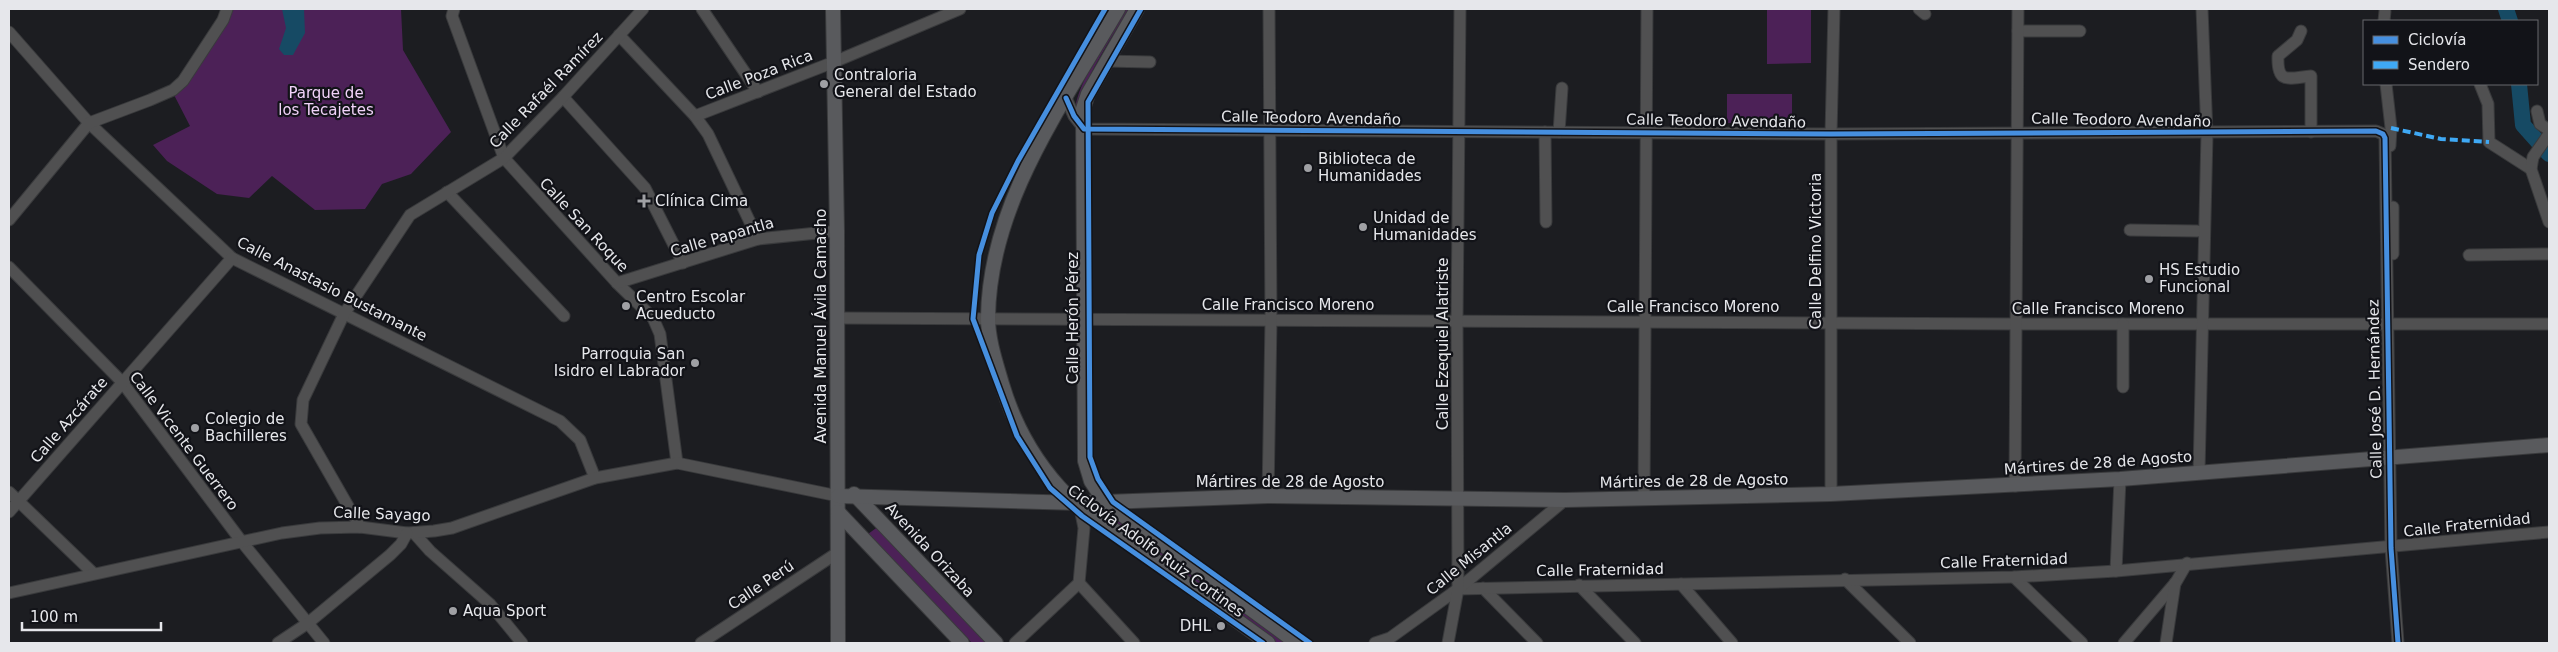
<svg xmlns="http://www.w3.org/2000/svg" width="2558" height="652" viewBox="0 0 2558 652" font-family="'DejaVu Sans',sans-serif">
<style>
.green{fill:#4c2157}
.water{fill:#164a64}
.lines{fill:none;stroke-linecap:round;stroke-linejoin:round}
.river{stroke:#164a64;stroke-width:16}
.minor-casing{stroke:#393a3c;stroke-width:13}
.major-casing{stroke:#393a3c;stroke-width:16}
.minor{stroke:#505051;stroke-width:11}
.major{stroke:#595a5d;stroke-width:14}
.quiet{stroke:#3fa9f5;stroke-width:4;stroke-dasharray:8 4;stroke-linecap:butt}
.cycleway-casing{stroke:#121318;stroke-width:8}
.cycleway{stroke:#468fdf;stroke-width:5}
.poi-dot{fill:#9fa0a4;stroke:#121318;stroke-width:2}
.labels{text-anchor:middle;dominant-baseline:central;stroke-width:4.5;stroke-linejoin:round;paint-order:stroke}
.street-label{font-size:15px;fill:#e6e7eb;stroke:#121318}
.poi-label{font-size:15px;fill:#e6e7eb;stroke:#121318;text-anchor:start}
.park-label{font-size:15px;fill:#f1d2f9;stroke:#121318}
</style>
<rect width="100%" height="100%" fill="#1c1d21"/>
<g class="green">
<path d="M232 9H401L403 50 451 132 411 174 382 184 365 209 315 210 272 176 249 198 217 194 167 161 153 145 190 126 173 93Z"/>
<path d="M1124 9H1129C1109 42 1085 76 1076 114 1070 95 1113 28 1124 9Z"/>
<path d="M1767 9H1811V63L1767 64Z"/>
<rect x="1727" y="94" width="65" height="29"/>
<path d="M1112 517 1222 598 1289 643H1273L1098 518Z"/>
<path d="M879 526 990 643H972L868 534Z"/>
</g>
<path class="water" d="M282 9H304L305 33 293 55H284L279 49 286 28Z"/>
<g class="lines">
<g class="river">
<path d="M2506 9 2510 21"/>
<path d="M2519 84 2523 125 2549 154"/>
</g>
<defs>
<g id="minor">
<path d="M454 9 452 16 504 158 617 283 653 318 660 334 677 463"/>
<path d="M702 9 758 92"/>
<path d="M1919 9 1925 14"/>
<path d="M2384 21 2385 11"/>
<path d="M2018 31H2080"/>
<path d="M2301 31 2297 40 2278 56C2277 85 2288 78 2311 76V132"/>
<path d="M9 32 89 123 232 258 560 421 580 440 595 478"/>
<path d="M619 35 695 116 708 134 758 239"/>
<path d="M1106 61 1150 62"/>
<path d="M2386 84 2391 128 2390 146"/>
<path d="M2480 84 2488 104 2489 142 2531 169"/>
<path d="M563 97 645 188 683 263"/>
<path d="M1066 98 1074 116 1084 129 1831 134 2376 131 2383 134 2385 138 2391 548 2398 643"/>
<path d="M2537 111 2540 124 2549 130"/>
<path d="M695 116 834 62 960 9"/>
<path d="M1545 132 1546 222"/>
<path d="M1559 132 1562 88"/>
<path d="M2549 134 2533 157 2531 169 2549 222"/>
<path d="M447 192 564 316"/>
<path d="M2393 207V254"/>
<path d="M9 220 89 123 150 100 173 90 183 81 223 20 227 9"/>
<path d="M2130 230 2197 231"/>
<path d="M2469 255 2549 254"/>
<path d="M9 267 122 382 242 542 324 643"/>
<path d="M617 283 758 239 837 231"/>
<path d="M837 318 2018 324H2549"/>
<path d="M2123 324V387"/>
<path d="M2199 472 2207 134 2202 9"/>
<path d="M2015 486 2018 9"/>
<path d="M9 492 93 573"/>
<path d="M1831 494V134L1834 9"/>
<path d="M1268 496 1271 320 1269 9"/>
<path d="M1644 499 1647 9"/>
<path d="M9 512 232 258"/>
<path d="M360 527 301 424 303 400 344 314 410 215 504 158 563 97 643 9"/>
<path d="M414 533 430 551 490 604 522 643"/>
<path d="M2116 571 2120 479"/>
<path d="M2014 577 2082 643"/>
<path d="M1845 579 1910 643"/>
<path d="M1079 583 1134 643"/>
<path d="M1681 584 1732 643"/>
<path d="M1579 585 1635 643"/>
<path d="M1483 588 1537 643"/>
<path d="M1458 589 2014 577 2116 571 2549 532"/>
<path d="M9 593 282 533 320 528 360 527 407 533 434 531 452 528 595 478 677 463 838 496"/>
<path d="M278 643 308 623 390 555 401 544 407 533"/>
<path d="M701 643 837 553"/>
<path d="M1015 643 1079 583 1084 528 1079 503"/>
<path d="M1375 643 1390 638 1458 589 1565 500"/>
<path d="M1448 643 1458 589 1457 321 1460 9"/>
<path d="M2124 643 2176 582 2187 563"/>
<path d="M2166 643 2175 583"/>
</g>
<g id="major">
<path d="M833 9 837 231 838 643"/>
<path d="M1118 9C1063 104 989 203 988 318 988 340 996 363 1002 384 1013 421 1033 458 1059 487 1076 506 1101 520 1121 535 1170 572 1219 608 1268 643"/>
<path d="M1137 9 1088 94 1083 109 1085 461 1091 481 1105 502 1297 643"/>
<path d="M854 494 996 643"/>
<path d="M838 496 1079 503 1268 496 1565 500 1831 494 2120 479 2549 445"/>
<path d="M838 512 962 643"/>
</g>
</defs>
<use href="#minor" class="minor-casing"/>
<use href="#major" class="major-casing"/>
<use href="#minor" class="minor"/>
<use href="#major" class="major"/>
<path class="quiet" d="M2391 128 2441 139 2489 142"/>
<defs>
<g id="cycleway">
<path d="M1105 9 1018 161 992 213 979 255 973 319 1017 436 1050 488 1082 516 1263 643"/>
<path d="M1141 9 1088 102 1090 457 1098 479 1113 502 1310 643"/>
<path d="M1066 98 1074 116 1084 129 1831 134 2376 131 2383 134 2385 138 2391 548 2398 643"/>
</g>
</defs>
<use href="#cycleway" class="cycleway-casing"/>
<use href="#cycleway" class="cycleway"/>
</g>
<g class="poi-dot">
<circle cx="824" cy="84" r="5"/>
<circle cx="1308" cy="168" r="5"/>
<path d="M641.5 193.5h5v5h5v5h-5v5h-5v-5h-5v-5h5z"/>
<circle cx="1363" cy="227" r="5"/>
<circle cx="2149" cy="279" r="5"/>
<circle cx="626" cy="306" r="5"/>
<circle cx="695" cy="363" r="5"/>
<circle cx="195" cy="428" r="5"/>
<circle cx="453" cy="611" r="5"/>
<circle cx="1221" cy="626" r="5"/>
</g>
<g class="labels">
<g class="street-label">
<text transform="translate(759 75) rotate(-21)">Calle Poza Rica</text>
<text transform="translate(546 90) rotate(-46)">Calle Rafaél Ramírez</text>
<text transform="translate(1311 118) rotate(1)">Calle Teodoro Avendaño</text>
<text transform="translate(2121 120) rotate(1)">Calle Teodoro Avendaño</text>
<text transform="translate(1716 121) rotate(1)">Calle Teodoro Avendaño</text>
<text transform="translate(584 225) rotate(47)">Calle San Roque</text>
<text transform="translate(722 237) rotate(-16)">Calle Papantla</text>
<text transform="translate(1816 251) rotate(-90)">Calle Delfino Victoria</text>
<text transform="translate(332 289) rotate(27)">Calle Anastasio Bustamante</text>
<text x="1288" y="305">Calle Francisco Moreno</text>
<text x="1693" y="307">Calle Francisco Moreno</text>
<text x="2098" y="309">Calle Francisco Moreno</text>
<text transform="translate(1073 318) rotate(-90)">Calle Herón Pérez</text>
<text transform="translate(821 326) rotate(-90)">Avenida Manuel Ávila Camacho</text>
<text transform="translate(1443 344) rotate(-90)">Calle Ezequiel Alatriste</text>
<text transform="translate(2375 389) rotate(-91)">Calle José D. Hernández</text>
<text transform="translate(69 420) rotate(-49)">Calle Azcárate</text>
<text transform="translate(184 441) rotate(53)">Calle Vicente Guerrero</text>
<text transform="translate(2098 463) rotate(-4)">Mártires de 28 de Agosto</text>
<text transform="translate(1694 481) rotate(-1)">Mártires de 28 de Agosto</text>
<text x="1290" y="482">Mártires de 28 de Agosto</text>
<text transform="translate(382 514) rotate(2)">Calle Sayago</text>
<text transform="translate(2467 525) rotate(-6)">Calle Fraternidad</text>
<text transform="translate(930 550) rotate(47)">Avenida Orizaba</text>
<text transform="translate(1156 551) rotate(36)">Ciclovía Adolfo Ruiz Cortines</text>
<text transform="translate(1469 559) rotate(-39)">Calle Misantla</text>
<text transform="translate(2004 561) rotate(-2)">Calle Fraternidad</text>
<text transform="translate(1600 570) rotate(-1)">Calle Fraternidad</text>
<text transform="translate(761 585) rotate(-34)">Calle Perú</text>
</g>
<g class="poi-label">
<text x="834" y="75">Contraloria<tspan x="834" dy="17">General del Estado</tspan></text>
<text x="1318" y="159">Biblioteca de<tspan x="1318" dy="17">Humanidades</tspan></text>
<text x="655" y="201">Clínica Cima</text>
<text x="1373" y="218">Unidad de<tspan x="1373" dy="17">Humanidades</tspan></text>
<text x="2159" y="270">HS Estudio<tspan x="2159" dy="17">Funcional</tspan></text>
<text x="636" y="297">Centro Escolar<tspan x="636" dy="17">Acueducto</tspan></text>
<text x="685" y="354" text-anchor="end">Parroquia San<tspan x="685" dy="17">Isidro el Labrador</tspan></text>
<text x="205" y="419">Colegio de<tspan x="205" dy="17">Bachilleres</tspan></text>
<text x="463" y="611">Aqua Sport</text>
<text x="1211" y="626" text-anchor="end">DHL</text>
</g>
<g class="park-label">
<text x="326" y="93">Parque de<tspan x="326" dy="17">los Tecajetes</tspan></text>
</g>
</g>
<rect width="2558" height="652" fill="none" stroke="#e6e7eb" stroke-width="20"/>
<rect x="2363" y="20" width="175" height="65" fill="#121318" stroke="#67686c"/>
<rect x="2373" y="36" width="25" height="8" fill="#468fdf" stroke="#67686c"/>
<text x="2408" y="45" font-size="15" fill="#e6e7eb">Ciclovía</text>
<rect x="2373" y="61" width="25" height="8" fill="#3fa9f5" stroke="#67686c"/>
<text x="2408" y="70" font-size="15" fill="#e6e7eb">Sendero</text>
<path d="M22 622v8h139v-8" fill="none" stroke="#e6e7eb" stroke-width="2.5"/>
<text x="30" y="622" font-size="15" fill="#e6e7eb" stroke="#121318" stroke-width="4" paint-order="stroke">100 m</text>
</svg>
